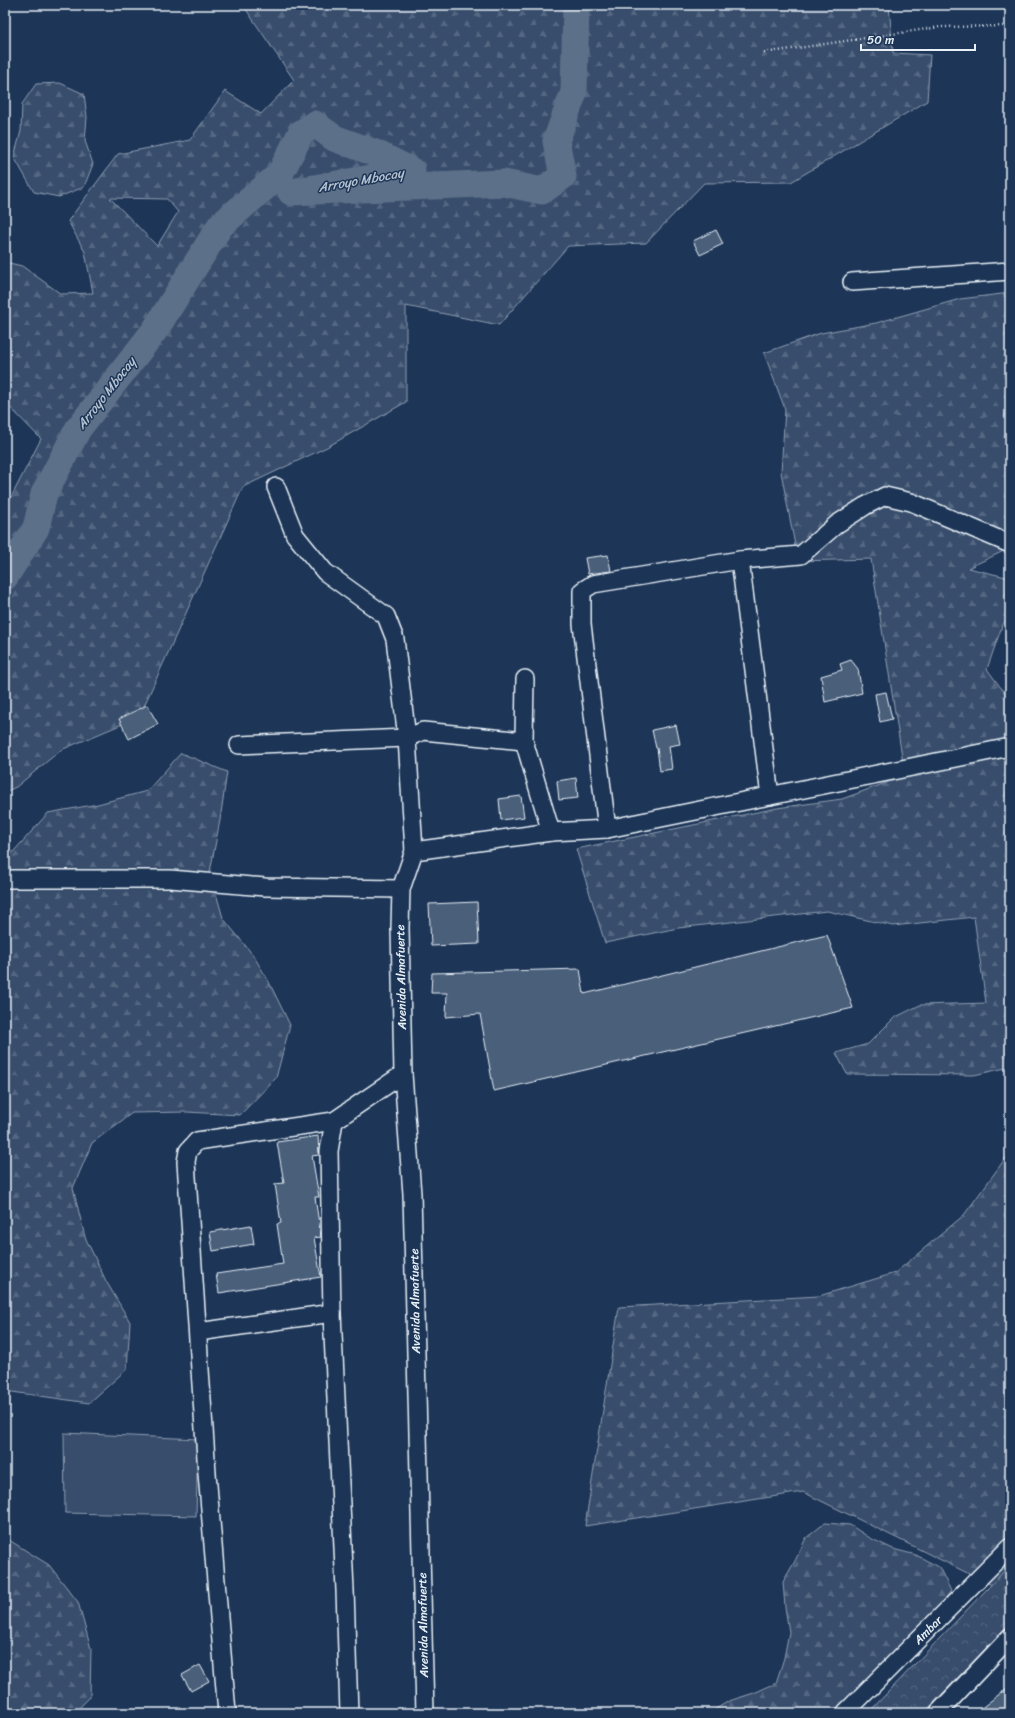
<svg xmlns="http://www.w3.org/2000/svg" width="1015" height="1718" viewBox="0 0 1015 1718" font-family="Sriracha,sans-serif">
<style>
.forest{fill:url(#forest-firs);stroke:#909fb2;fill-rule:evenodd}
.park{fill:url(#park-crowns);stroke:#909fb2}
.pitch{fill:#374d6c;stroke:#909fb2}
.lines{fill:none;stroke-linecap:round;stroke-linejoin:round}
.river{stroke:#5d7089;stroke-width:27}
.building{fill:#495e7a;stroke:#e8f1f8}
.minor-casing{stroke:#e8f1f8;stroke-width:20}
.path{stroke:#e8f1f8;stroke-width:2.5;stroke-dasharray:1 3;stroke-linecap:butt}
.minor{stroke:#1d3557;stroke-width:17}
.labels{text-anchor:middle;dominant-baseline:central;stroke-width:3;stroke-linejoin:round;paint-order:stroke}
.street-label{font-size:12px;fill:#e8f1f8;stroke:#1d3557}
.water-label{font-size:13px;font-style:italic;fill:#b7c4d1;stroke:#1d3557}
</style>
<defs>
<pattern id="forest-firs" width="22" height="20" patternUnits="userSpaceOnUse"><rect width="22" height="20" fill="#374d6c"/><path d="M5 1l3.5 6h-7zM16 11l3.5 6h-7z" fill="#546782"/></pattern>
<pattern id="park-crowns" width="20" height="18" patternUnits="userSpaceOnUse"><rect width="20" height="18" fill="#374d6c"/><path d="M2 6a3 3 0 1 1 6 0M12 15a3 3 0 1 1 6 0" fill="none" stroke="#546782"/></pattern>
</defs>
<rect width="100%" height="100%" fill="#1d3557"/>
<filter id="ink" filterUnits="userSpaceOnUse"><feTurbulence type="fractalNoise" baseFrequency=".025" numOctaves="2"/><feDisplacementMap in="SourceGraphic" scale="8" xChannelSelector="R" yChannelSelector="G"/><feConvolveMatrix kernelMatrix="1 2 1 2 8 2 1 2 1" color-interpolation-filters="sRGB"/></filter>
<g filter="url(#ink)">
<g class="forest">
<path d="M243 5H889L893 53 930 55 927 101 791 182 704 183 646 243 568 246 499 325 406 306V402L327 447 243 487 139 717 61 750 16 787 5 792V509L41 439 5 402V262L22 266 61 294 93 293 85 252 68 221 118 154 190 140 225 91 261 114 294 80ZM110 198 167 199 178 212 157 246Z"/>
<path d="M60 83 84 94 87 117 85 141 93 164 84 187 59 197 34 192 14 157 21 131 22 104 36 84Z"/>
<path d="M1010 293V548L968 568 1010 578V614L1002 626 987 669 1010 700V1067L974 1075 847 1074 836 1053 868 1044 894 1018 920 1005 986 1003 974 917 893 926 827 911 678 928 605 943 576 849 777 808 842 799 905 776 871 559 798 561 781 472 785 409 764 353 821 333 876 323 960 299Z"/>
<path d="M181 753 227 772 220 820 210 872 223 918 253 955 268 980 290 1025 276 1078 240 1115 187 1112 132 1113 92 1143 73 1188 85 1237 106 1281 130 1322 127 1369 89 1403 5 1391V864L14 851 48 813 98 804 147 791Z"/>
<path d="M1010 1152V1594L803 1492 585 1526 619 1307 819 1296 895 1273 964 1215Z"/>
<path d="M825 1523 850 1525 870 1538 893 1549 916 1555 939 1567 951 1591 936 1610 843 1713H709L729 1701 754 1693 776 1683 784 1658 789 1632 785 1607 783 1582 795 1561 806 1538Z"/>
<path d="M5 1540H9L49 1565 78 1602 91 1649 90 1697 74 1713H10L5 1711Z"/>
</g>
<path class="park" d="M1010 1565V1623L924 1713H868Z"/>
<path class="pitch" d="M64 1433 198 1439 196 1516 65 1513Z"/>
<g class="lines">
<path class="river" d="M5 577 36 528 44 494 78 429 155 330 220 226 280 174 301 133 315 124 334 138 378 154 412 171 291 192 504 183 542 191 563 176 556 141 574 92 576 5"/>
</g>
<g class="building">
<path d="M716 230 723 244 700 255 693 241Z"/>
<path d="M608 555 611 571 588 574 585 558Z"/>
<path d="M851 660 858 669 862 693 825 702 821 676 842 670 840 664Z"/>
<path d="M886 692 892 719 880 722 875 694Z"/>
<path d="M147 705 158 724 129 739 119 719Z"/>
<path d="M676 725 680 744 669 746 672 769 660 771 657 748H656L652 730Z"/>
<path d="M576 778 578 798 559 800 557 781Z"/>
<path d="M521 796 524 817 501 820 499 799Z"/>
<path d="M477 902 479 944 431 946 429 904Z"/>
<path d="M827 935 853 1008 494 1091 480 1014 446 1017 447 993H431L432 973 580 969 584 994Z"/>
<path d="M318 1136 319 1155 312 1156 319 1197H315L321 1237 314 1238 321 1277 219 1293 216 1274 283 1264 277 1224 281 1223 275 1184 284 1183 277 1142Z"/>
<path d="M251 1225 254 1244 213 1251 210 1232Z"/>
<path d="M200 1665 209 1681 191 1691 182 1675Z"/>
<path d="M1010 1686V1713H975Z"/>
</g>
<g class="lines">
<defs>
<g id="minor">
<path d="M852 282 1010 271"/>
<path d="M276 487 295 535 325 572 386 616 395 639 407 738 414 851"/>
<path d="M740 560 770 796"/>
<path d="M525 679 524 741 551 832"/>
<path d="M239 745 407 738 423 731 524 741"/>
<path d="M607 829 582 624V591L593 584 740 560 801 555 837 524 865 506 885 496 911 502 1010 544"/>
<path d="M5 879H170L265 887 401 889"/>
<path d="M198 1332 332 1313"/>
<path d="M227 1713 207 1473 186 1162 188 1151 197 1141 334 1121"/>
<path d="M349 1713 345 1590 332 1313 329 1151 334 1121 403 1074"/>
<path d="M425 1713 412 1194 403 1074 400 928 401 889 414 851 551 832 607 829 1010 747"/>
<path d="M845 1713 1010 1547"/>
<path d="M938 1713 1010 1637"/>
</g>
</defs>
<use href="#minor" class="minor-casing"/>
<path class="path" d="M764 53 940 27 1010 26"/>
<use href="#minor" class="minor"/>
</g>
</g>
<g class="labels">
<g class="street-label">
<text transform="translate(401 977) rotate(-91)">Avenida Almafuerte</text>
<text transform="translate(415 1301) rotate(-91)">Avenida Almafuerte</text>
<text transform="translate(423 1625) rotate(-91)">Avenida Almafuerte</text>
<text transform="translate(928 1630) rotate(-45)">Ambar</text>
</g>
<g class="water-label">
<text transform="translate(361 180) rotate(-10)">Arroyo Mbocay</text>
<text transform="translate(106 393) rotate(-52)">Arroyo Mbocay</text>
</g>
</g>
<rect width="1015" height="1718" fill="none" stroke="#1d3557" stroke-width="20"/>
<rect x="10" y="10" width="995" height="1698" fill="none" stroke="#e8f1f8" stroke-width="1.5" filter="url(#ink)"/>
<path d="M861 44v6h114v-6" fill="none" stroke="#e8f1f8" stroke-width="2"/>
<text x="867" y="44" font-size="12" fill="#e8f1f8" stroke="#1d3557" stroke-width="3" paint-order="stroke">50 m</text>
</svg>
